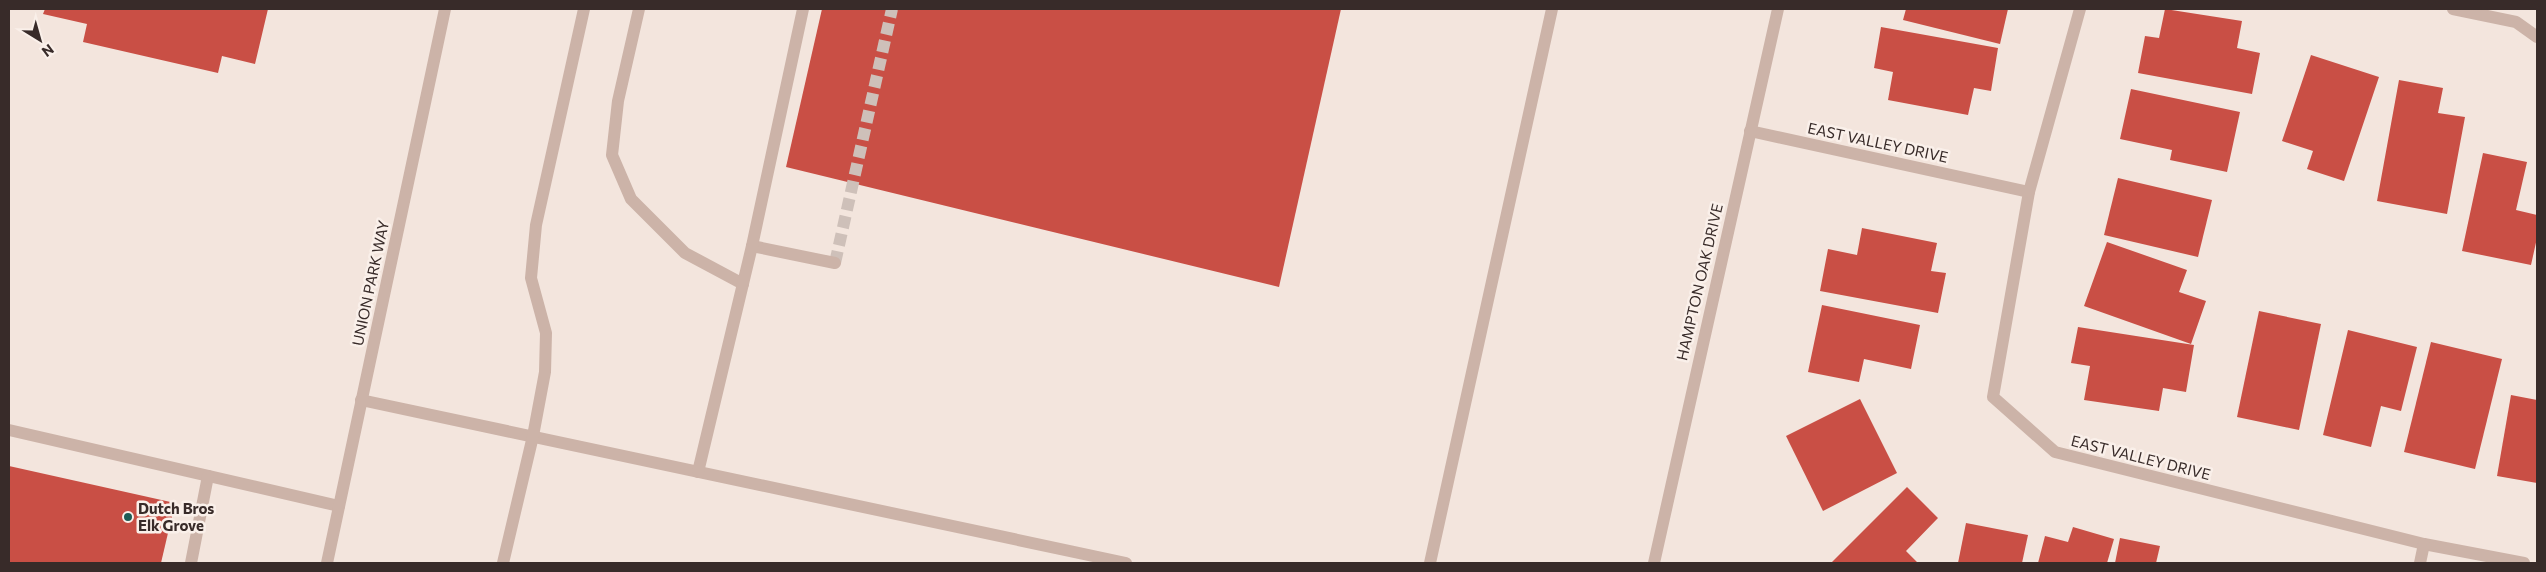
<svg xmlns="http://www.w3.org/2000/svg" width="2546" height="572" viewBox="0 0 2546 572" font-family="Commissioner,sans-serif">
<style>
.building{fill:#c94f45}
.lines{fill:none;stroke-linecap:round;stroke-linejoin:round}
.minor-tunnel{stroke:#cec0b9;stroke-width:12;stroke-dasharray:12 6;stroke-linecap:butt}
.minor{stroke:#ccb3a8;stroke-width:12}
.poi-dot{fill:#1d5b55;stroke:#faf0ea;stroke-width:2}
.labels{text-anchor:middle;dominant-baseline:central;stroke-width:5;stroke-linejoin:round;paint-order:stroke}
.street-label{font-size:15px;fill:#382b29;stroke:#faf0ea}
.poi-label{font-size:15px;font-weight:bold;fill:#382b29;stroke:#faf0ea;text-anchor:start}
</style>
<rect width="100%" height="100%" fill="#f3e5dd"/>
<g class="building">
<path d="M45 9H268L255 64 222 56 218 73 83 42 87 24 43 14Z"/>
<path d="M822 9H1341L1279 287 786 167Z"/>
<path d="M1906 9H2008L2000 44 1903 20Z"/>
<path d="M2165 9 2242 21 2237 48 2260 53 2252 94 2138 73 2145 36 2159 38Z"/>
<path d="M1881 27 1998 48 1991 91 1974 88 1968 115 1888 100 1893 72 1874 68Z"/>
<path d="M2311 55 2379 77 2344 181 2307 169 2313 151 2282 141Z"/>
<path d="M2399 80 2443 88 2438 113 2465 117 2447 214 2377 201Z"/>
<path d="M2131 89 2240 112 2227 172 2170 160 2172 150 2120 139Z"/>
<path d="M2483 153 2527 162 2516 210 2537 215V238L2531 265 2462 251Z"/>
<path d="M2118 178 2212 200 2198 257 2104 235Z"/>
<path d="M1862 228 1937 243 1931 271 1946 273 1938 313 1820 291 1828 249 1857 255Z"/>
<path d="M2107 242 2187 270 2179 292 2206 301 2191 344 2084 306Z"/>
<path d="M1822 305 1920 325 1911 369 1864 359 1859 382 1808 372Z"/>
<path d="M2259 311 2321 324 2299 430 2237 417Z"/>
<path d="M2078 327 2194 345 2186 392 2163 388 2159 411 2084 400 2090 366 2071 363Z"/>
<path d="M2348 330 2417 347 2401 411 2381 406 2371 447 2323 435Z"/>
<path d="M2431 342 2502 359 2475 469 2404 452Z"/>
<path d="M2511 395 2537 400V483L2497 476Z"/>
<path d="M1860 399 1897 473 1823 511 1786 436Z"/>
<path d="M9 466 175 503 161 563H9Z"/>
<path d="M1907 487 1938 518 1906 551 1918 563H1831Z"/>
<path d="M1966 523 2028 535 2022 563H1958Z"/>
<path d="M2073 527 2114 539 2107 563H2038L2045 536 2068 542Z"/>
<path d="M2120 538 2160 546 2156 563H2115Z"/>
</g>
<g class="lines">
<path class="minor-tunnel" d="M835 263 892 9"/>
<g class="minor">
<path d="M639 9 618 101 612 155 631 199 685 253 743 284"/>
<path d="M2080 9 2029 192 1993 397 2055 452 2424 544 2524 563"/>
<path d="M2453 9 2516 22 2537 37"/>
<path d="M1750 131 2029 192"/>
<path d="M752 246 835 263"/>
<path d="M361 400 1126 563"/>
<path d="M9 430 339 506"/>
<path d="M698 472 752 246 803 9"/>
<path d="M191 563 208 476"/>
<path d="M327 563 445 9"/>
<path d="M503 563 533 436 545 372 546 333 531 278 536 225 584 9"/>
<path d="M1430 563 1552 9"/>
<path d="M1654 563 1778 9"/>
<path d="M2420 563 2424 544"/>
</g>
</g>
<circle class="poi-dot" cx="128" cy="517" r="5"/>
<g class="labels">
<g class="street-label">
<text transform="translate(1878 142) rotate(12)">EAST VALLEY DRIVE</text>
<text transform="translate(1699 282) rotate(-77)">HAMPTON OAK DRIVE</text>
<text transform="translate(370 283) rotate(-78)">UNION PARK WAY</text>
<text transform="translate(2141 457) rotate(14)">EAST VALLEY DRIVE</text>
</g>
<g class="poi-label">
<text x="138" y="508">Dutch Bros<tspan x="138" dy="17">Elk Grove</tspan></text>
</g>
</g>
<rect width="2546" height="572" fill="none" stroke="#382b29" stroke-width="20"/>
<g transform="translate(40 40) rotate(143)" stroke="#faf0ea" stroke-width="4" paint-order="stroke">
<path d="M0-4L9 19L0 12L-9 19Z" fill="#382b29"/>
<text y="-8" font-size="14" font-weight="bold" text-anchor="middle" fill="#382b29">N</text>
</g>
</svg>
